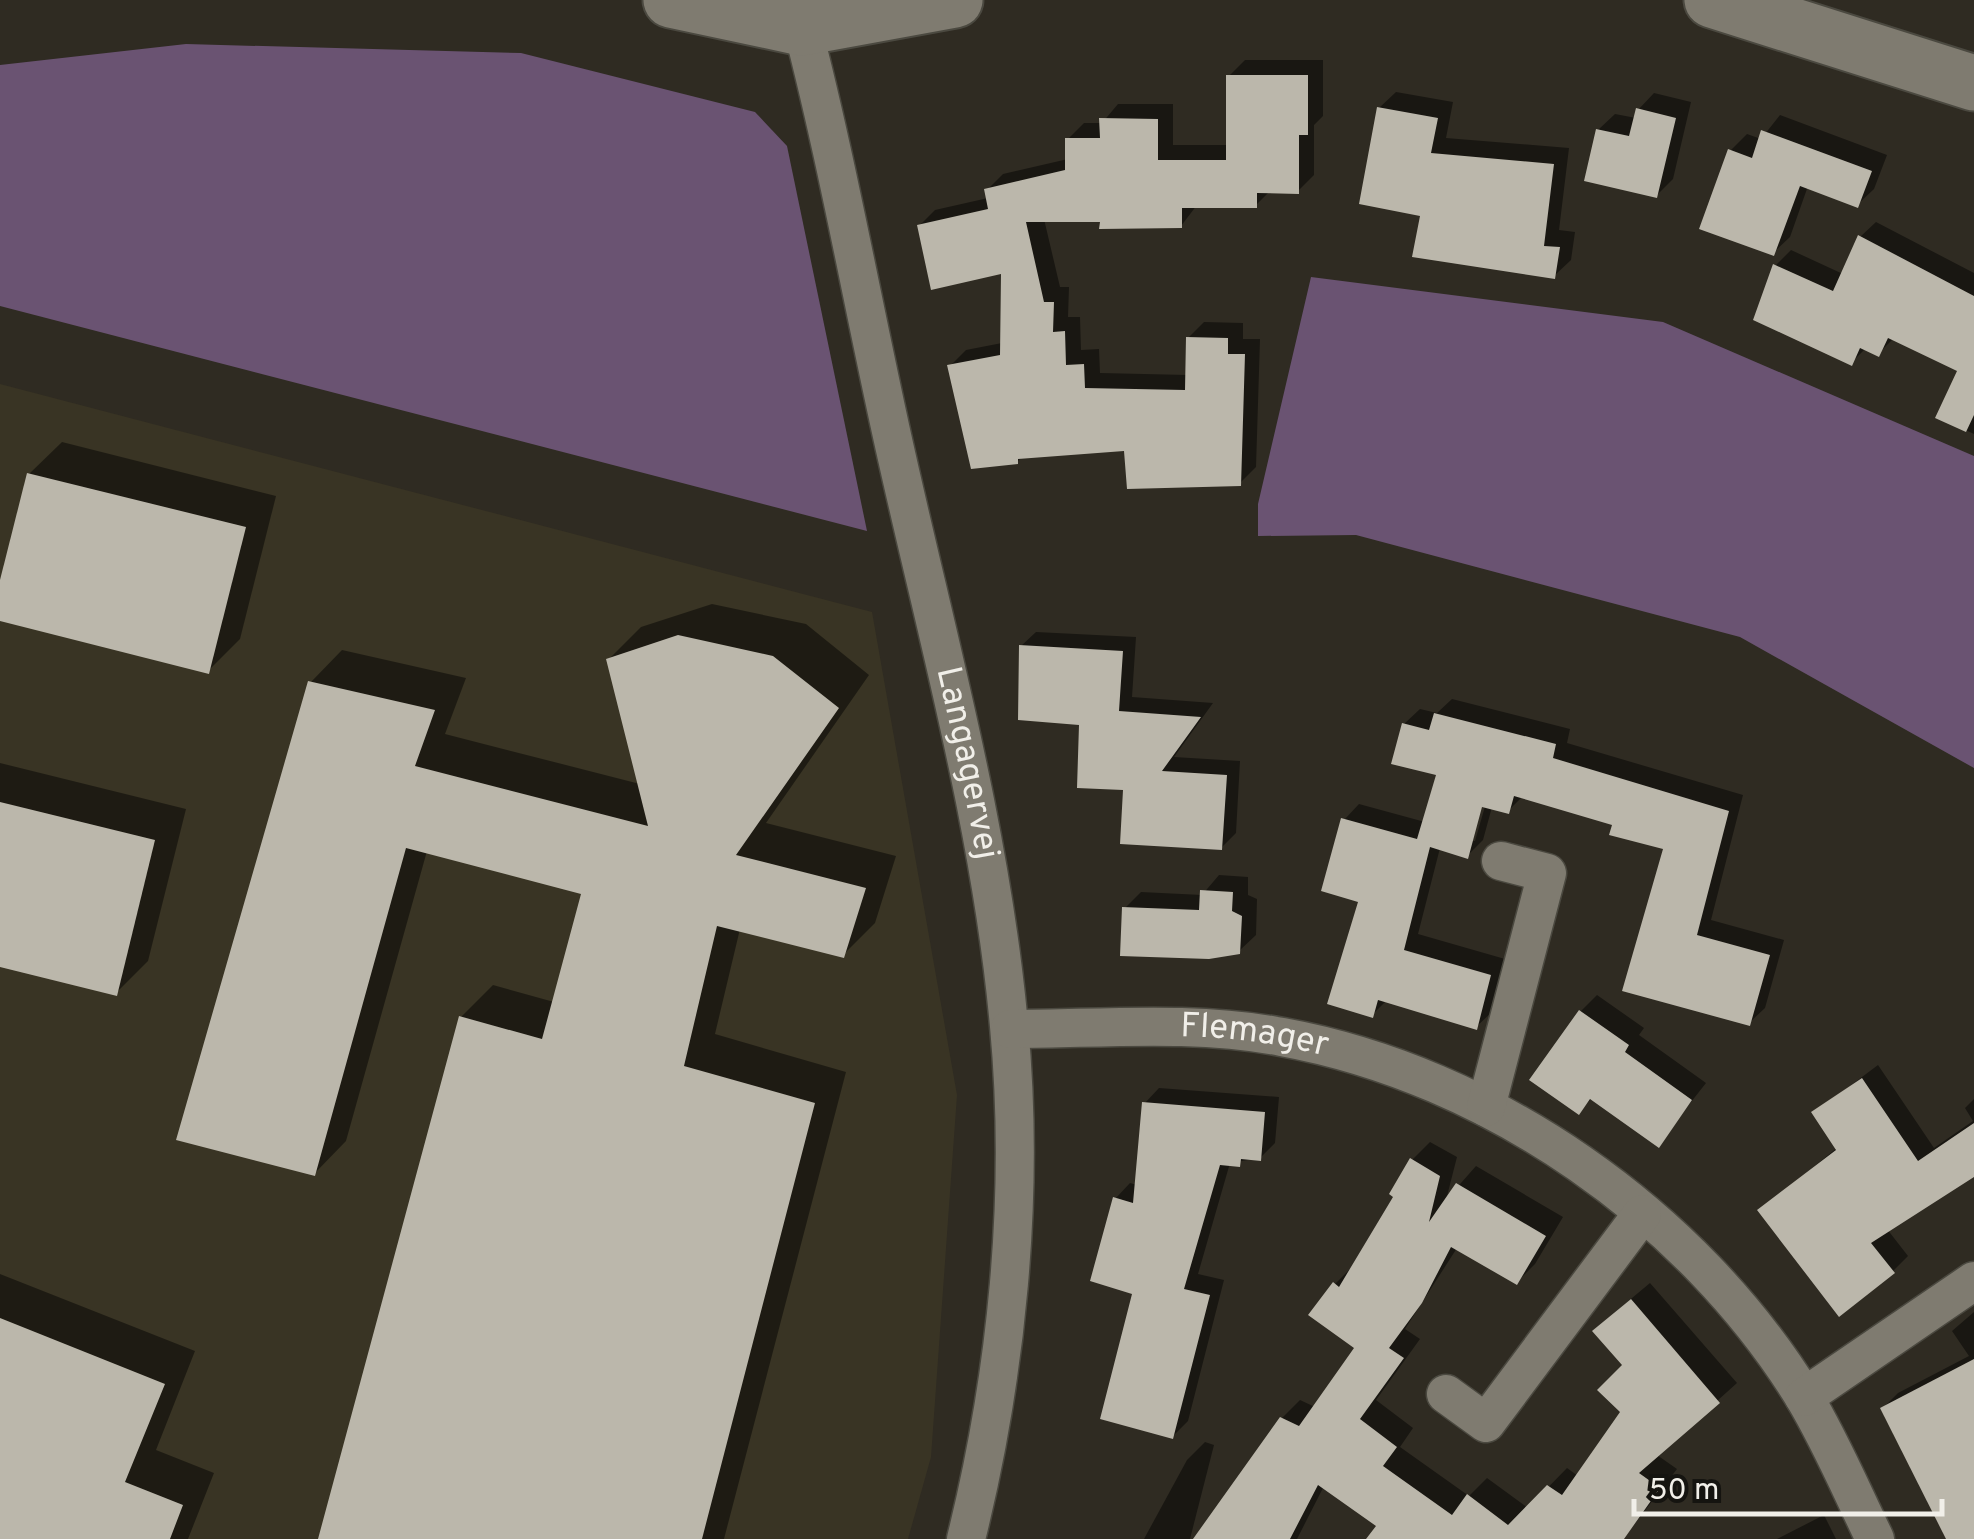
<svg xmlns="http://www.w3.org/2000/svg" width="1974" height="1539" viewBox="0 0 1974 1539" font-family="Overpass,sans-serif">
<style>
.built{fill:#393424}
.forest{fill:#6a5372}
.shadow{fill:#0007;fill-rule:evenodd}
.building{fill:#bbb7ab}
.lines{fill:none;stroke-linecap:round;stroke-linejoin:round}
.street-casing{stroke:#4b4940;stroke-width:41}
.secondary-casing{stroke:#4b4940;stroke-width:59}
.street{stroke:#7f7b70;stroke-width:38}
.secondary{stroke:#7f7b70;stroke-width:55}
.labels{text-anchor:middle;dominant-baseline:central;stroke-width:10;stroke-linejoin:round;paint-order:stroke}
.street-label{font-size:35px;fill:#f1efe9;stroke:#151410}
</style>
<rect width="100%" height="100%" fill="#2f2b22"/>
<path class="built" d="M0 384 872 612 957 1095 931 1457 908 1539H0Z"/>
<g class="forest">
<path d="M186 44 521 53 755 112 787 146 867 531 0 306V65Z"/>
<path d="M1311 277 1663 322 1974 456V768L1740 637 1356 535 1258 536V504Z"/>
</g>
<g class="shadow">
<path d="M1245 60H1323V116L1314 125V175L1298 191H1270L1256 205H1197L1181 226 1044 219 1060 287H1069L1068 317H1080L1081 350 1099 349 1100 373 1188 375V338L1204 322 1243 323V339H1260L1256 467 1240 483 1126 449 1023 456 1017 462 950 366 966 350 1002 343 1003 271 919 226 935 210 988 198 987 190 1003 174 1068 159V139L1084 123H1102L1118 104H1173V145H1229V76Z"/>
<path d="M1396 92 1453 102 1446 138 1569 148 1559 230 1575 232 1571 260 1554 276 1423 214 1379 108Z"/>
<path d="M1654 93 1691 102 1673 179 1656 196 1598 130 1615 114 1636 118 1638 110Z"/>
<path d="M1780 115 1887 155 1874 189 1857 205 1808 186 1790 237 1773 253 1731 150 1747 134 1761 139Z"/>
<path d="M1876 222 1974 273V434L1938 417 1961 369 1894 338 1878 354 1866 348 1851 363 1776 265 1791 250 1843 274 1860 237Z"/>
<path d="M62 442 276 496 240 639 208 671 0 619V590L29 474Z"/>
<path d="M712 604 806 624 869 675 766 823 896 856 875 923 843 955 740 929 715 1034 846 1072 724 1539H321L461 1017 493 985 554 1002 584 892 427 851 346 1141 314 1174 310 683 342 650 466 678 445 734 640 784 609 659 641 627Z"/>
<path d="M1036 632 1136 637 1132 697 1213 703 1174 757 1240 761 1236 833 1221 848 1126 788 1021 646Z"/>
<path d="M1452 699 1570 729 1567 743 1743 795 1711 920 1784 940 1765 1008 1749 1023 1625 989 1666 848 1615 824 1523 796 1508 811 1492 807 1483 840 1467 856 1440 848 1418 934 1505 959 1492 1012 1476 1027 1387 1000 1372 1015 1361 900 1344 820 1359 804 1425 822 1439 773 1404 724 1420 709 1437 713ZM1483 794 1488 796 1475 841H1470Z"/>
<path d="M0 763 186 809 148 961 116 993 0 965Z"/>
<path d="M1219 875 1248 877V895L1257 899 1256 935 1239 951 1124 909 1141 892 1202 895Z"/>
<path d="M1597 995 1644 1028 1639 1035 1706 1083 1658 1144 1592 1098 1579 1112 1581 1011Z"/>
<path d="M1878 1065 1934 1148 1973 1121 1965 1108 1974 1099V1173L1887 1229 1908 1256 1893 1271 1761 1210 1838 1147 1814 1113Z"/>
<path d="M1159 1088 1279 1097 1275 1143 1260 1158 1230 1163 1198 1274 1224 1280 1188 1421 1173 1436 1115 1199 1130 1183 1137 1185 1144 1104Z"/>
<path d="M1430 1142 1457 1157 1446 1200 1476 1166 1563 1217 1535 1264 1517 1282 1457 1248 1405 1329 1420 1339 1376 1400 1413 1428 1400 1447 1469 1496 1487 1478 1528 1508 1567 1468 1578 1476 1623 1412 1625 1365 1614 1313 1650 1283 1737 1383 1657 1455 1677 1469 1623 1539H1384L1379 1525 1324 1486 1297 1539H1196L1282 1418 1300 1400 1315 1407 1358 1348 1335 1284 1353 1266 1396 1196 1412 1160Z"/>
<path d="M0 1274 195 1351 156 1450 214 1473 188 1539H0Z"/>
<path d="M1974 1312V1539H1958L1883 1408 1898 1393 1969 1356 1952 1331Z"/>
<path d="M1205 1442 1214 1445 1190 1539H1144L1187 1460Z"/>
<path d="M1824 1515 1836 1539H1777Z"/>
</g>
<g class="building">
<path d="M1226 75H1308V135H1299V194L1257 193V208H1182V228L1099 229 1100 222H1026L1044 302H1054L1053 332 1065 331 1066 365 1084 364 1085 388 1185 390 1186 337 1228 338V354H1245L1241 486 1127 489 1124 451 1018 459V464L971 469 947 365 1000 355 1001 274 931 290 917 225 988 209 984 189 1065 170V138H1100L1099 118 1158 119V160H1226Z"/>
<path d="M1377 107 1438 118 1431 153 1554 164 1544 246 1560 247 1555 279 1412 257 1420 216 1359 204Z"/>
<path d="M1636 108 1676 118 1657 198 1584 181 1596 129 1629 136Z"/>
<path d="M1761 130 1872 171 1858 208 1800 186 1774 256 1699 229 1728 149 1752 158Z"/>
<path d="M1858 235 1974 296V415L1966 432 1935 418 1957 371 1888 338 1879 357 1860 348 1852 366 1753 320 1773 264 1833 291Z"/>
<path d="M27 473 246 527 209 674 0 621V580Z"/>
<path d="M678 635 773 656 839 708 736 855 866 888 844 958 717 926 684 1066 815 1103 702 1539H318L459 1016 542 1039 581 894 406 848 315 1176 176 1140 308 681 435 710 415 766 648 826 606 659Z"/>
<path d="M1019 645 1123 651 1119 711 1201 717 1162 771 1227 775 1222 850 1120 844 1123 790 1077 788 1079 725 1018 720Z"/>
<path d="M1434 713 1556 744 1553 758 1729 811 1697 935 1770 955 1750 1026 1622 991 1663 849 1609 835 1612 825 1514 796 1509 814 1482 807 1468 859 1430 847 1404 950 1491 975 1477 1030 1378 1000 1373 1018 1327 1004 1358 902 1321 891 1341 818 1417 839 1436 775 1391 764 1402 723 1429 730Z"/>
<path d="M0 802 155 840 117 996 0 967Z"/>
<path d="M1200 890 1233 892 1232 911 1242 916 1240 954 1209 959 1120 956 1122 907 1199 910Z"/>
<path d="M1579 1010 1629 1045 1625 1052 1692 1100 1659 1148 1590 1099 1579 1115 1529 1080Z"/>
<path d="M1862 1078 1918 1161 1974 1123V1177L1871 1243 1895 1273 1839 1317 1757 1210 1836 1150 1811 1112Z"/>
<path d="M1142 1102 1265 1112 1261 1161 1241 1159 1240 1167 1220 1165 1184 1289 1210 1295 1173 1439 1100 1419 1132 1294 1090 1281 1113 1197 1133 1203Z"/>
<path d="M1410 1158 1440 1176 1429 1222 1456 1183 1546 1236 1517 1285 1451 1247 1422 1303 1389 1348 1404 1358 1360 1419 1397 1447 1383 1466 1452 1515 1467 1494 1508 1525 1547 1485 1562 1495 1620 1412 1597 1390 1622 1365 1592 1331 1631 1299 1720 1403 1639 1473 1660 1488 1624 1539H1366L1376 1526 1318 1485 1290 1539H1193L1280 1417 1299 1426 1354 1348 1308 1315 1333 1282 1339 1287 1393 1197 1389 1194Z"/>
<path d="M0 1318 165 1384 125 1482 183 1505 170 1539H0Z"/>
<path d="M1974 1359V1539H1946L1880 1408Z"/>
</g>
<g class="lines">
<defs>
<g id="street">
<path id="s1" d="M797 7C837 156 863 308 897 458 939 645 992 835 1009 1026 1025 1196 1007 1374 966 1539"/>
<path id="s2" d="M1010 1029C1099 1029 1194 1020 1282 1037 1491 1075 1693 1216 1804 1397 1831 1442 1852 1492 1875 1539"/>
<path d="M1486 1107 1547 873 1501 861"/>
<path d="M1446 1394 1486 1423 1642 1214"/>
<path d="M1804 1397 1974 1281"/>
</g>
<g id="secondary">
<path d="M671 0 802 28 955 0"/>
<path d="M1712 0 1974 83"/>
</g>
</defs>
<use href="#street" class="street-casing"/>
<use href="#secondary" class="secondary-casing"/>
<use href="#street" class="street"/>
<use href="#secondary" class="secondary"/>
</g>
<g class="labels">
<g class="street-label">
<text stroke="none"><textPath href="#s1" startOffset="775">Langagervej</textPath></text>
<text stroke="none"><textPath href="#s2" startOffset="245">Flemager</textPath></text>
</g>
</g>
<path d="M1634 1499v15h308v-15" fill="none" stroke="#f1efe9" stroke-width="5"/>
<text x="1649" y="1499" font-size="30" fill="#f1efe9" stroke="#151410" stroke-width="8" paint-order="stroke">50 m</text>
</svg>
